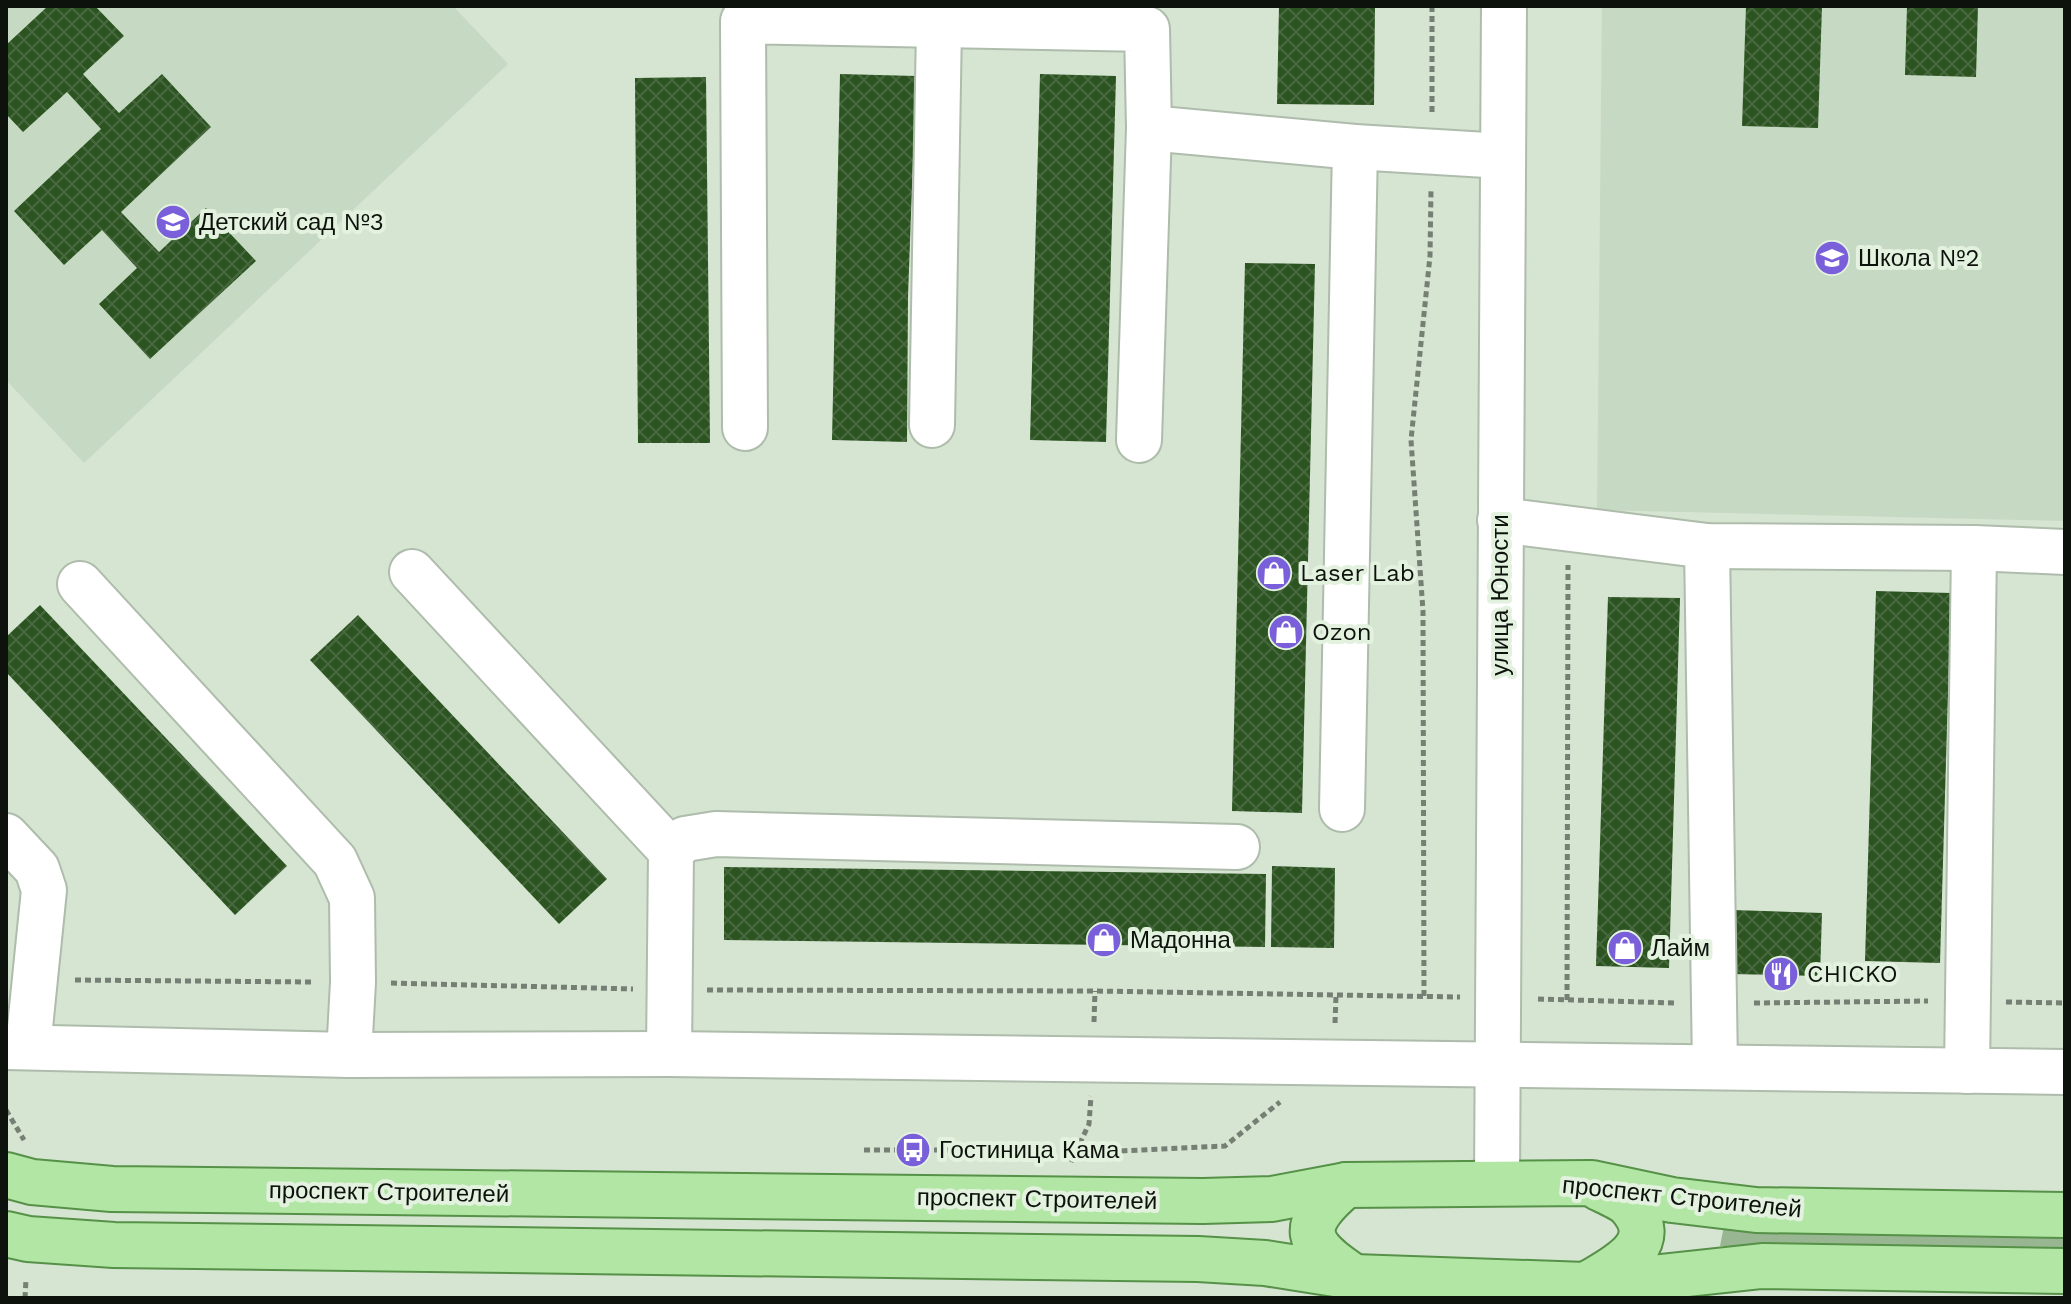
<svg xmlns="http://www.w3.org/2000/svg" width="2071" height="1304" viewBox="0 0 2071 1304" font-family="'Work Sans',sans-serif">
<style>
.built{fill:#c6d9c2}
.green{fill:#99b693}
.building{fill:url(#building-cross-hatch)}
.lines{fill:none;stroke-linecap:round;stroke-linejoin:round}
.minor-casing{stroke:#aebcab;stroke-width:48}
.major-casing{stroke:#569148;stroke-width:48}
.path{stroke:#757f73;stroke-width:5;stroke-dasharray:6 4;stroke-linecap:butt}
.minor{stroke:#fff;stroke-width:44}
.major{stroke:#b2e6a4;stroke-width:44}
.labels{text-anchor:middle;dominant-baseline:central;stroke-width:8;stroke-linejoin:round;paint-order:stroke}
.poi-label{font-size:24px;fill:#0d120c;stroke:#e3f1df;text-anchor:start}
.street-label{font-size:24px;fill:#0d120c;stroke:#e3f1df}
</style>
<defs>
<pattern id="building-cross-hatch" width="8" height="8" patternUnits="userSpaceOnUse" patternTransform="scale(2)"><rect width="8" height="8" fill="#2c5421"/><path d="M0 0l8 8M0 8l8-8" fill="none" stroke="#48683f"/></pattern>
</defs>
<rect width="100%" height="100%" fill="#d6e4d2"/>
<g class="built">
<path d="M6 6H453L508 64 84 463 6 380Z"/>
<path d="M1602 6H2065V521L1597 510Z"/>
</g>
<path class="green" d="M1724 1226 2065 1230V1249L1720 1246Z"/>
<g class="building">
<path d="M48 6H95L124 36 83 74 119 113 162 74 211 127 121 212 159 252 206 208 256 261 150 359 99 304 137 268 102 230 64 265 14 211 101 129 67 92 23 132 6 114V45Z"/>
<path d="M1279 6H1375L1374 105 1277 104Z"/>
<path d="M1746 6H1822L1818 128 1742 126Z"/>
<path d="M1907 6H1978L1976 77 1905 75Z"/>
<path d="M840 74 916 76 908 297 907 442 832 440Z"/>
<path d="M1040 74 1116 76 1106 442 1030 440Z"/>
<path d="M706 77 710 443H638L635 78Z"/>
<path d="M1245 263 1315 264 1302 813 1232 811Z"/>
<path d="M1876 591 1951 593 1940 963 1865 961Z"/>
<path d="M1608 597 1680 598 1669 968 1596 966Z"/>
<path d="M40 605 287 866 235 915 6 672V637Z"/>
<path d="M358 615 607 879 559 924 310 660Z"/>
<path d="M1272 866 1335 868 1334 948 1271 947Z"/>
<path d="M724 867 1266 874 1265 947 724 940Z"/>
<path d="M1732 910 1822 913 1820 976 1730 974Z"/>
</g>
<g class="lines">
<defs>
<g id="minor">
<path d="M932 425 939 26"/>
<path d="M745 428 743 21 1147 29 1149 128 1355 147 1503 156"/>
<path d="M1139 440 1149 128"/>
<path d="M1500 520 1707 546 1974 548 2065 552"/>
<path d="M1707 546 1715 1067"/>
<path d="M412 572 671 851"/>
<path d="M80 584 335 861 352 898 353 982 349 1055"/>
<path d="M1342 809 1355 147"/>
<path d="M6 836 37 869 44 890 28 1047"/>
<path d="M6 1047 349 1055 669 1054 2065 1072"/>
<path d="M669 1054 671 851 685 839 716 834 1237 847"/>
<path d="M1967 1071 1974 548"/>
<path d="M1497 1183 1504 6"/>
</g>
<g id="major">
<path d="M6 1175 32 1182 112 1189 1203 1201 1272 1199 1346 1185 1592 1183 1672 1200 1756 1210 2065 1215"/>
<path d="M1346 1185C1297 1226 1304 1244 1354 1277"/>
<path d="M6 1234 28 1239 114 1245 1198 1259 1265 1263 1354 1277 1586 1285 1762 1266 2065 1271"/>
<path d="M1591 1282C1618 1266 1662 1244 1631 1207 1624 1199 1609 1193 1599 1188"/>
</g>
</defs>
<use href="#minor" class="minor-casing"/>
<use href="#major" class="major-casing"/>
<g class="path">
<path d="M1432 6V112"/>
<path d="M75 980 313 982"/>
<path d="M391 983 633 989"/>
<path d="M707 990 1095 991 1460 997"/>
<path d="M1424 996 1423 611 1411 440 1430 256 1431 190"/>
<path d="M1538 999 1676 1003"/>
<path d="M1567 1000 1568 565"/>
<path d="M2006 1002 2065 1003"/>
<path d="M1754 1003 1928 1001"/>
<path d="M1094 1022 1095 991"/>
<path d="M1335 1023 1336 996"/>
<path d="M6 1110 24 1140"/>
<path d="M864 1150H947L987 1156"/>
<path d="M1083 1159 1098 1152 1225 1146 1280 1102"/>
<path d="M1071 1162 1089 1124 1091 1096"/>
<path d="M25 1298 26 1279"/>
</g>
<use href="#minor" class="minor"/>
<use href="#major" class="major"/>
</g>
<defs>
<symbol id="school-disc" viewBox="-11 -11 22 22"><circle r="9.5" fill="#795fd9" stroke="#e3f1df"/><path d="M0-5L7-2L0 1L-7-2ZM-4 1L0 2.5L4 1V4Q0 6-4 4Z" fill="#fff"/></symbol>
<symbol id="shop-disc" viewBox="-11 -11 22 22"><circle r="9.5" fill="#795fd9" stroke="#e3f1df"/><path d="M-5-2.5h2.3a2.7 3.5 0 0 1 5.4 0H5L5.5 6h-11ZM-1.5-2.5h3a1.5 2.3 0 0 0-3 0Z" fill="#fff"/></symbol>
<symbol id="restaurant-disc" viewBox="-11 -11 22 22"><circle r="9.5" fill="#795fd9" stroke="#e3f1df"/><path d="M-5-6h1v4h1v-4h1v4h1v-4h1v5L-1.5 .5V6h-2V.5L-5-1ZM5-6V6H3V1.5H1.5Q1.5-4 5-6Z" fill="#fff"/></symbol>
<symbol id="bus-disc" viewBox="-11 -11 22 22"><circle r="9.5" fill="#795fd9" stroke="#e3f1df"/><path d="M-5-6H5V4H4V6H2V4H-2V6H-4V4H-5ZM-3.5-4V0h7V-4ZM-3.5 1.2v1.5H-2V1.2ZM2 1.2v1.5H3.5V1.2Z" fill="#fff"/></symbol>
</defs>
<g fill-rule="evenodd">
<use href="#school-disc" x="153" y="202" width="40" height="40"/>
<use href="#school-disc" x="1812" y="238" width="40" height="40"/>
<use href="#shop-disc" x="1254" y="553" width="40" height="40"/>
<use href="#shop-disc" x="1266" y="612" width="40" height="40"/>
<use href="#shop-disc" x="1084" y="920" width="40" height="40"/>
<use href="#shop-disc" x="1605" y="928" width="40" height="40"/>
<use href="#restaurant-disc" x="1761" y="954" width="40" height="40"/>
<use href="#bus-disc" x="893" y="1130" width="40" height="40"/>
</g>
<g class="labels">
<g class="poi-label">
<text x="199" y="222">Детский сад №3</text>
<text x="1858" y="258">Школа №2</text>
<text x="1300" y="573">Laser Lab</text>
<text x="1312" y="632">Ozon</text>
<text x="1130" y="940">Мадонна</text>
<text x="1651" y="948">Лайм</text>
<text x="1807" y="974">CHICKO</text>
<text x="939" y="1150">Гостиница Кама</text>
</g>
<g class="street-label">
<text transform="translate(1500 595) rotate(-90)">улица Юности</text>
<text transform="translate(389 1192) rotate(1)">проспект Строителей</text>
<text transform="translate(1682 1197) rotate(6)">проспект Строителей</text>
<text transform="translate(1037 1199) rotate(1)">проспект Строителей</text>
</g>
</g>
<rect width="2071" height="1304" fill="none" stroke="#0d120c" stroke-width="16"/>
</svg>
